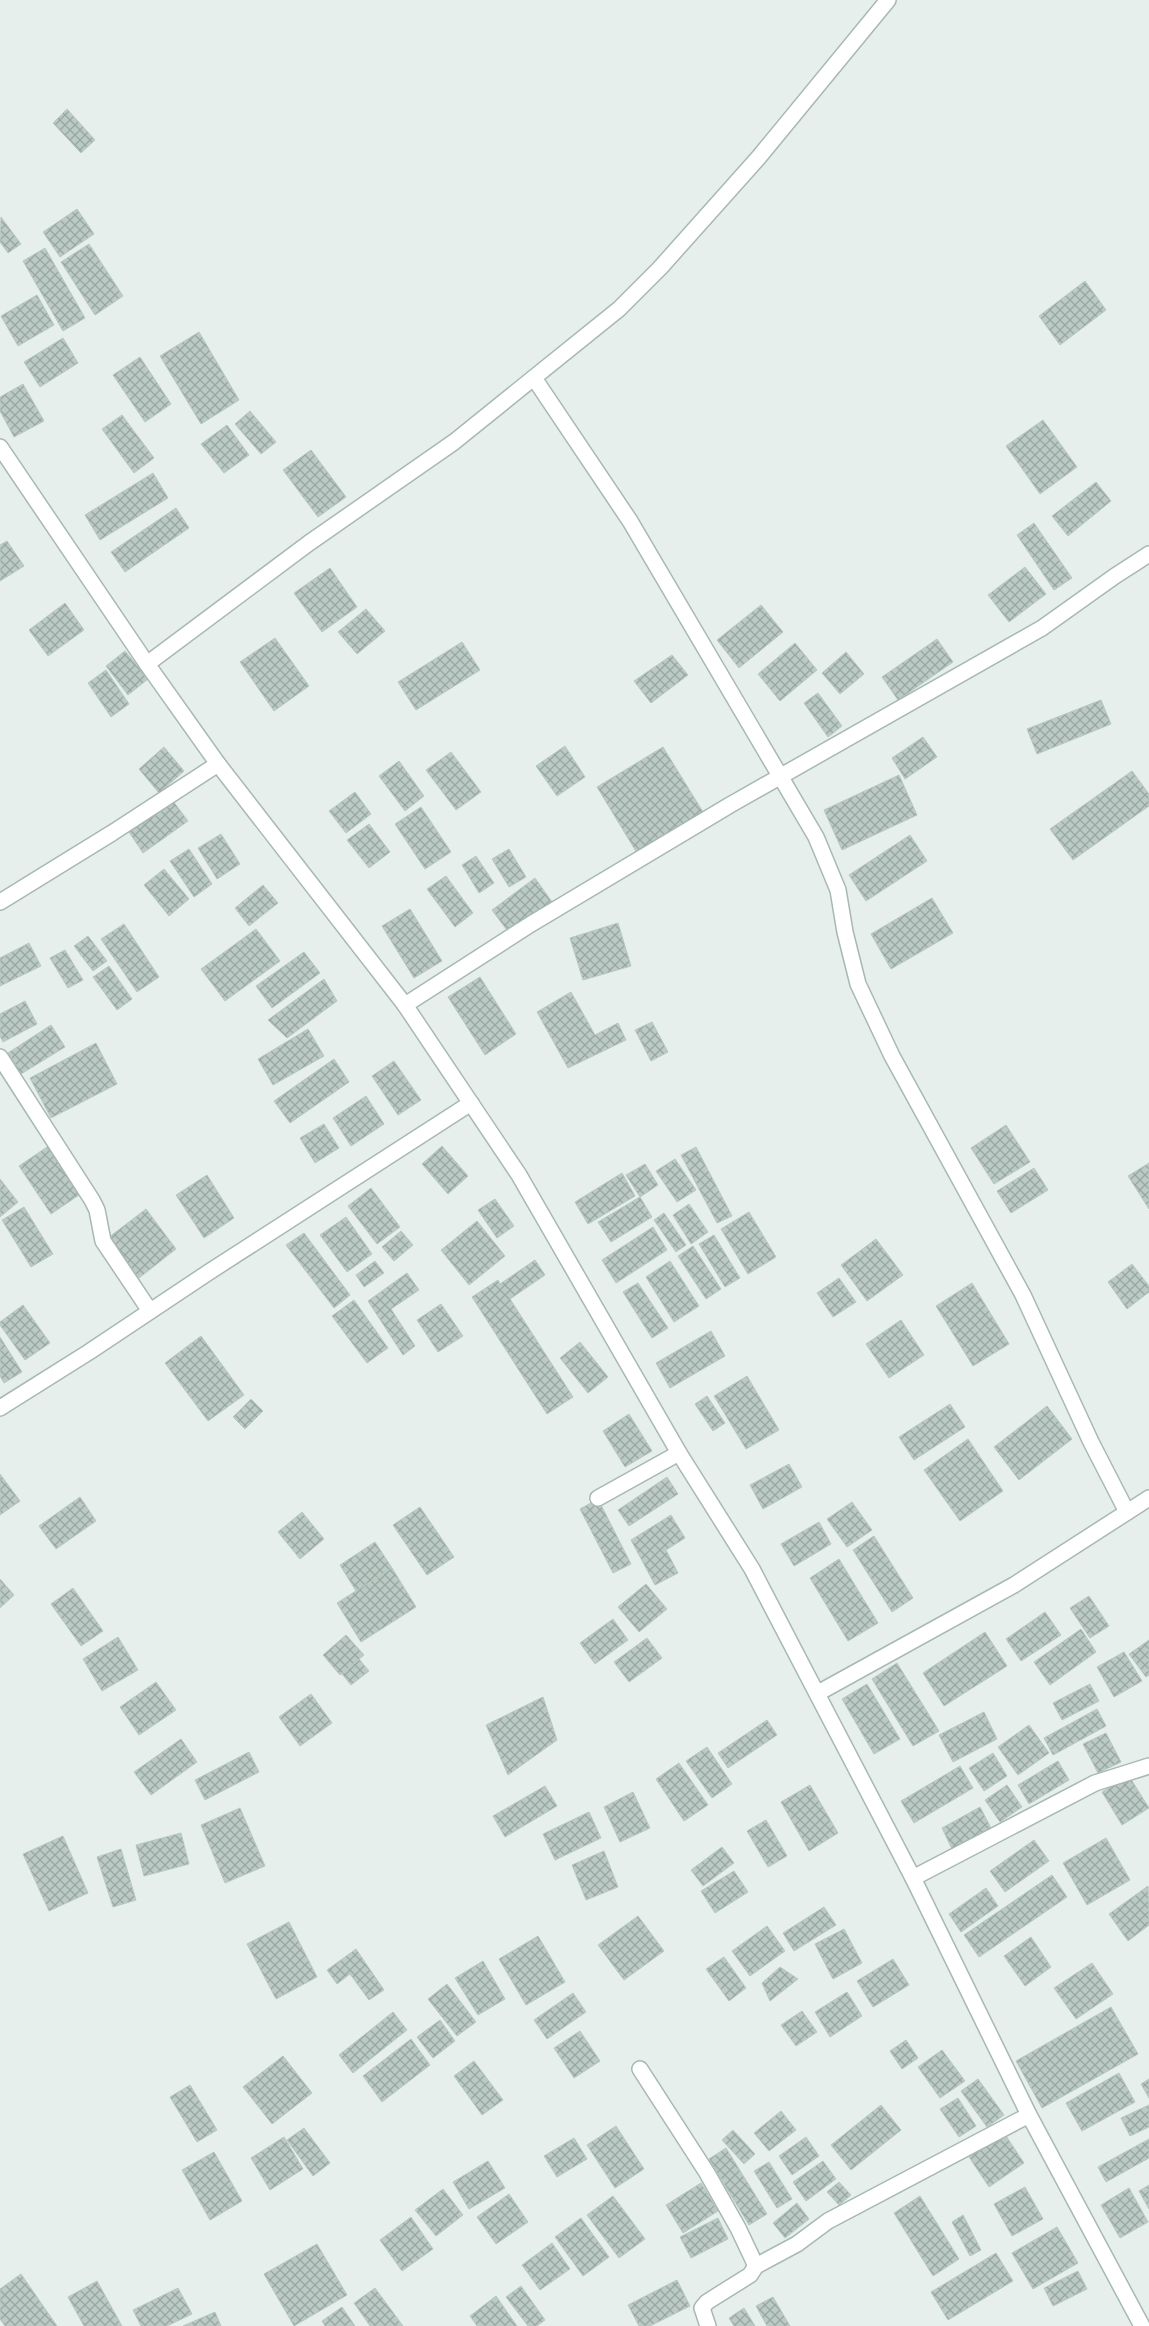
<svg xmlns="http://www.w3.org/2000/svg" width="1149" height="2326" viewBox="0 0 1149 2326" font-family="Arial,sans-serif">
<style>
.building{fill:url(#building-cross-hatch);stroke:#b8c9c2}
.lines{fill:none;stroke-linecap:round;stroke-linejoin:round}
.minor-casing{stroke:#a8b8b2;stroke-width:18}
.minor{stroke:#fff;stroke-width:15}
</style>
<defs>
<pattern id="building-cross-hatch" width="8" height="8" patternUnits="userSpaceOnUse" patternTransform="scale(1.25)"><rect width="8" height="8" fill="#bbcac4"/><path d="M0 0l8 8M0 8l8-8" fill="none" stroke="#98a6a0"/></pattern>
</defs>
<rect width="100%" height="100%" fill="#e6efeb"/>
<g class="building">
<path d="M67 109 95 140 81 153 53 123Z"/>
<path d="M77 209 94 234 60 257 43 232Z"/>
<path d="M1 217 21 244 8 253 0 242Z"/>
<path d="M89 244 123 296 95 315 61 262Z"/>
<path d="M45 248 85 318 63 331 23 261Z"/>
<path d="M1085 281 1106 310 1060 345 1039 316Z"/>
<path d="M37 295 54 325 18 346 1 316Z"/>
<path d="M199 332 239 400 201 424 160 356Z"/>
<path d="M63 338 78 363 40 387 24 362Z"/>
<path d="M140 357 171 404 145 422 113 375Z"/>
<path d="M23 384 44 421 14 437 0 411V397Z"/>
<path d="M250 411 276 442 261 454 235 424Z"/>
<path d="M122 415 154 458 134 473 102 429Z"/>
<path d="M1043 420 1077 467 1040 494 1006 446Z"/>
<path d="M227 425 249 455 224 473 201 444Z"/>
<path d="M311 450 346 497 318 517 283 470Z"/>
<path d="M153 473 168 498 100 540 85 515Z"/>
<path d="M1096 482 1111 501 1068 536 1052 516Z"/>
<path d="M176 508 189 528 125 572 111 552Z"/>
<path d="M1034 523 1072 578 1054 590 1017 535Z"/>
<path d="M7 541 24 566 0 581V545Z"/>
<path d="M1025 567 1046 594 1009 622 988 595Z"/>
<path d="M330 568 357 607 322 632 294 593Z"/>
<path d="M65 603 84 630 48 656 29 630Z"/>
<path d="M761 605 783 632 739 668 717 640Z"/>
<path d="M366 609 385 631 357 654 338 632Z"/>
<path d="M275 638 309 686 274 711 240 662Z"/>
<path d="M937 639 953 662 898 700 882 677Z"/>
<path d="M462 642 480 670 416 710 398 682Z"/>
<path d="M795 643 817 670 780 701 758 674Z"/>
<path d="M125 651 148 679 128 695 106 666Z"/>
<path d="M846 652 864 674 840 694 822 673Z"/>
<path d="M672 655 688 675 651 703 634 681Z"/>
<path d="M106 670 129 704 111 717 88 683Z"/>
<path d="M818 693 842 726 828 737 804 703Z"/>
<path d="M1101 700 1111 724 1037 754 1027 729Z"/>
<path d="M923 737 937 757 905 779 892 758Z"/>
<path d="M565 746 585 777 557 796 536 766Z"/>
<path d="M164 747 184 771 159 793 139 769Z"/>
<path d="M663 747 703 812 637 853 597 787Z"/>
<path d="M451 752 481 792 456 810 426 770Z"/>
<path d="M399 761 424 796 405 811 379 776Z"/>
<path d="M1132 771 1149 794V806L1073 860 1050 829Z"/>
<path d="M899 775 917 815 842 850 824 810Z"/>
<path d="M355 792 371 814 346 833 329 811Z"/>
<path d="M173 801 188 821 143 853 129 832Z"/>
<path d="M421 807 451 852 425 869 395 824Z"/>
<path d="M369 824 390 852 369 868 347 840Z"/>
<path d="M221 834 240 864 217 879 198 848Z"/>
<path d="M910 835 927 861 866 901 849 875Z"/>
<path d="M189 849 212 884 194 897 170 861Z"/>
<path d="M509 849 526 877 509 887 492 859Z"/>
<path d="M476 856 494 883 479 893 462 865Z"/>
<path d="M164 869 189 899 169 916 144 885Z"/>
<path d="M446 876 473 913 455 927 427 889Z"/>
<path d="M535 878 552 902 509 933 492 910Z"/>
<path d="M263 885 278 903 249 926 235 908Z"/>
<path d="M932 898 953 933 891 969 871 934Z"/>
<path d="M410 909 442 961 414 978 382 926Z"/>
<path d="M618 923 631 966 583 980 570 938Z"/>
<path d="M124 924 159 977 137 992 101 939Z"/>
<path d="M256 929 280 961 225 1001 201 969Z"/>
<path d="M88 936 107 961 93 971 74 946Z"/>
<path d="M29 943 41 966 0 986V958Z"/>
<path d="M65 950 83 980 68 988 50 958Z"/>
<path d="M304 952 320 973 272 1008 256 986Z"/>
<path d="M109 966 132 999 117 1010 93 977Z"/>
<path d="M480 977 516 1034 485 1055 448 997Z"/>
<path d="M324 979 337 1001 287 1038 268 1020Z"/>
<path d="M571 992 595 1035 618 1023 626 1040 568 1068 537 1012Z"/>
<path d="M25 1001 37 1024 3 1042 0 1036V1014Z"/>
<path d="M652 1022 668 1052 651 1061 635 1030Z"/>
<path d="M51 1025 65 1047 21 1074 8 1053Z"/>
<path d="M308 1029 324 1056 273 1085 258 1059Z"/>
<path d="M96 1043 117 1084 51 1118 30 1078Z"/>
<path d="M334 1059 349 1082 290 1123 274 1101Z"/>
<path d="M394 1061 421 1100 398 1115 372 1076Z"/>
<path d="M366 1096 384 1124 351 1146 333 1118Z"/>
<path d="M324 1124 339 1148 315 1163 300 1138Z"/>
<path d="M1006 1125 1030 1162 994 1184 971 1148Z"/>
<path d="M50 1145 82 1193 51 1214 19 1166Z"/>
<path d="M442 1146 468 1176 448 1194 422 1164Z"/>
<path d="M696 1147 732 1216 717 1223 681 1155Z"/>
<path d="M675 1159 696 1190 677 1202 656 1171Z"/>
<path d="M1149 1163V1209L1128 1176Z"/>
<path d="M645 1164 658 1185 640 1197 626 1175Z"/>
<path d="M1034 1168 1048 1190 1011 1213 997 1191Z"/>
<path d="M622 1173 635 1196 588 1224 575 1202Z"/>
<path d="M207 1175 234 1218 204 1238 176 1195Z"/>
<path d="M0 1179 18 1202 0 1217Z"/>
<path d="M371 1188 400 1227 377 1244 348 1206Z"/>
<path d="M640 1197 652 1217 611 1242 598 1222Z"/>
<path d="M495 1199 514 1226 497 1238 478 1210Z"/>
<path d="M689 1204 708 1232 691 1244 673 1215Z"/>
<path d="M24 1207 53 1254 31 1267 2 1220Z"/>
<path d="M146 1209 176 1249 139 1278 108 1238Z"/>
<path d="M749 1212 776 1257 748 1274 721 1229Z"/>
<path d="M664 1213 686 1245 676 1252 654 1220Z"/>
<path d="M346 1217 372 1254 347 1272 320 1235Z"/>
<path d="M477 1221 505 1256 469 1285 441 1250Z"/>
<path d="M653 1227 667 1250 616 1283 602 1260Z"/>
<path d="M401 1231 413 1245 394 1261 382 1247Z"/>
<path d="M304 1233 350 1295 334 1308 286 1245Z"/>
<path d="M714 1235 740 1278 725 1287 699 1244Z"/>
<path d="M876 1239 903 1275 867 1301 841 1265Z"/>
<path d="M693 1246 721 1289 706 1299 678 1256Z"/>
<path d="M535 1260 545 1275 510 1299 573 1397 547 1414 472 1297 498 1280 500 1284Z"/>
<path d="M375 1261 384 1273 364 1287 356 1275Z"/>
<path d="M670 1261 699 1306 674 1322 646 1277Z"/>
<path d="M1132 1264 1149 1286V1292L1127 1309 1108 1282Z"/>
<path d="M407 1273 419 1290 391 1309 415 1346 403 1355 368 1301Z"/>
<path d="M839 1278 856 1302 833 1317 817 1293Z"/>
<path d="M638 1283 668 1328 652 1338 623 1292Z"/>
<path d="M972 1283 1009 1344 973 1366 936 1306Z"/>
<path d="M354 1300 388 1348 367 1363 332 1316Z"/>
<path d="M441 1304 463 1336 438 1352 417 1320Z"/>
<path d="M23 1305 50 1343 25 1360 0 1325V1322Z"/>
<path d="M901 1320 924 1355 889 1378 866 1344Z"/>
<path d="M711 1331 725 1356 670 1388 656 1363Z"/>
<path d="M201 1336 244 1395 208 1421 165 1363Z"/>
<path d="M0 1337 22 1372 4 1383 0 1376Z"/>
<path d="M580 1342 608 1377 588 1393 560 1358Z"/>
<path d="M747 1376 779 1430 746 1449 714 1396Z"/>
<path d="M707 1396 725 1423 713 1431 695 1404Z"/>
<path d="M251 1399 263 1411 245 1429 233 1417Z"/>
<path d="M950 1404 965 1427 914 1460 899 1437Z"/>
<path d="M1047 1406 1072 1439 1019 1480 994 1447Z"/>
<path d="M629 1414 652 1451 625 1467 603 1431Z"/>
<path d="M968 1439 1003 1491 960 1521 924 1470Z"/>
<path d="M789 1464 802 1487 763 1509 750 1485Z"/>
<path d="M0 1474 20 1501 0 1515Z"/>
<path d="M667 1477 678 1494 629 1526 618 1510Z"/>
<path d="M80 1497 96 1521 56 1549 39 1526Z"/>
<path d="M598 1499 631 1564 613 1573 580 1509Z"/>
<path d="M852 1502 872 1530 847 1547 827 1519Z"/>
<path d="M420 1507 454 1557 427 1575 393 1525Z"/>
<path d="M302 1512 324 1539 300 1559 278 1532Z"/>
<path d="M671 1515 685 1538 666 1550 678 1573 655 1585 631 1540Z"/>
<path d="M819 1522 831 1544 794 1566 781 1544Z"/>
<path d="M874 1536 913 1598 892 1612 853 1550Z"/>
<path d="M375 1542 392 1568 356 1591 340 1565Z"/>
<path d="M839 1559 878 1623 848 1641 810 1578Z"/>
<path d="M392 1568 416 1607 361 1642 337 1603Z"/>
<path d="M0 1579 14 1595 0 1608Z"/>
<path d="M646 1584 667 1609 639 1632 618 1607Z"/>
<path d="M73 1588 103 1631 81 1646 51 1604Z"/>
<path d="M1089 1596 1109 1626 1090 1638 1070 1608Z"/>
<path d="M1045 1612 1061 1635 1021 1661 1006 1639Z"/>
<path d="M613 1619 628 1640 595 1664 580 1643Z"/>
<path d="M1081 1629 1096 1652 1050 1685 1034 1662Z"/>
<path d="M985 1632 1007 1666 944 1706 923 1673Z"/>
<path d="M346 1635 364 1655 340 1675 323 1655Z"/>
<path d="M118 1637 138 1670 102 1691 83 1659Z"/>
<path d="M647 1638 662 1658 629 1682 614 1662Z"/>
<path d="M1149 1640V1675L1146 1677 1129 1654Z"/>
<path d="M1124 1652 1142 1681 1114 1697 1097 1667Z"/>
<path d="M359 1659 369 1671 351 1685 342 1674Z"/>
<path d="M897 1663 939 1731 913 1746 872 1679Z"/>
<path d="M156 1682 176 1710 139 1735 120 1707Z"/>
<path d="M867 1684 900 1739 874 1754 842 1699Z"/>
<path d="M1090 1684 1099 1701 1062 1720 1053 1703Z"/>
<path d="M311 1694 332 1723 300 1746 279 1717Z"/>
<path d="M543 1697 557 1740 508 1775 486 1725Z"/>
<path d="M1097 1709 1106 1726 1053 1755 1044 1738Z"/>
<path d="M984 1712 997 1739 953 1762 939 1735Z"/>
<path d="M767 1720 777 1735 728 1768 718 1753Z"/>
<path d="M1029 1725 1049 1753 1018 1775 998 1747Z"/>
<path d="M1106 1733 1121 1762 1098 1773 1083 1744Z"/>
<path d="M181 1739 197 1762 151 1795 134 1772Z"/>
<path d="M707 1747 732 1784 712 1798 686 1761Z"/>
<path d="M249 1752 259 1772 205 1800 195 1780Z"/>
<path d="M993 1753 1007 1776 984 1791 969 1768Z"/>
<path d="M1058 1761 1069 1780 1029 1804 1018 1785Z"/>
<path d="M679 1763 708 1805 684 1821 656 1779Z"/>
<path d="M960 1766 973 1788 914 1823 901 1801Z"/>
<path d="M1129 1776 1149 1808 1122 1825 1102 1792Z"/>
<path d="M810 1785 838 1833 809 1851 781 1802Z"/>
<path d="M1007 1785 1022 1807 1000 1822 985 1800Z"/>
<path d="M545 1786 557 1806 505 1837 493 1816Z"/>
<path d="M633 1792 650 1828 620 1842 604 1807Z"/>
<path d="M980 1807 991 1828 952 1849 942 1828Z"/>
<path d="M240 1808 265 1866 225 1883 201 1825Z"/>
<path d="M589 1812 601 1838 555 1860 543 1834Z"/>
<path d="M766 1820 787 1856 768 1867 747 1831Z"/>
<path d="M181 1833 189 1864 144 1876 136 1845Z"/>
<path d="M63 1836 88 1893 49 1911 23 1854Z"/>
<path d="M1106 1838 1130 1880 1087 1905 1063 1863Z"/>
<path d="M1034 1840 1049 1861 1005 1892 990 1871Z"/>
<path d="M722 1847 734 1863 703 1886 691 1870Z"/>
<path d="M121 1849 136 1900 113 1907 97 1857Z"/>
<path d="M604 1851 618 1887 586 1900 572 1865Z"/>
<path d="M734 1871 748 1892 715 1913 701 1891Z"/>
<path d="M1052 1875 1067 1897 979 1957 964 1935Z"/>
<path d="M1148 1886 1149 1925 1128 1941 1109 1914Z"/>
<path d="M986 1888 998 1906 961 1932 949 1914Z"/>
<path d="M824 1907 836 1925 794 1951 783 1933Z"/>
<path d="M638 1916 664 1951 624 1980 598 1945Z"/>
<path d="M289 1922 317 1977 276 1999 247 1944Z"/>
<path d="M767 1926 785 1951 750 1976 732 1951Z"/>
<path d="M844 1929 862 1963 833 1979 815 1944Z"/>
<path d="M538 1936 565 1982 526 2005 499 1959Z"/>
<path d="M1031 1937 1051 1967 1025 1986 1004 1956Z"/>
<path d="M356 1949 384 1990 369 2000 350 1974 337 1984 327 1970Z"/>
<path d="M724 1957 746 1988 729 2001 706 1969Z"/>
<path d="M893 1959 909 1985 873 2007 857 1981Z"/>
<path d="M483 1961 505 1999 478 2015 455 1978Z"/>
<path d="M1092 1963 1113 1994 1076 2019 1054 1988Z"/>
<path d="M780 1967 798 1979 770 2001 762 1983Z"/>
<path d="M447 1984 476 2022 457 2036 428 1999Z"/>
<path d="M847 1992 862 2016 830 2037 815 2012Z"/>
<path d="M573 1993 586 2012 547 2039 534 2020Z"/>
<path d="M1111 2007 1138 2054 1042 2108 1016 2061Z"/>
<path d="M802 2011 817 2032 796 2046 781 2025Z"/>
<path d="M393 2012 407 2030 353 2073 339 2055Z"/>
<path d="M440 2020 455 2041 433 2058 417 2037Z"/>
<path d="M580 2031 600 2061 574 2078 554 2048Z"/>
<path d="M411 2039 430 2065 382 2102 363 2076Z"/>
<path d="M906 2040 918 2058 902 2069 890 2051Z"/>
<path d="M942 2050 965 2081 940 2098 918 2067Z"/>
<path d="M283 2056 312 2093 272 2124 243 2087Z"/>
<path d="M474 2061 503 2100 482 2115 454 2076Z"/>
<path d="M1119 2073 1135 2102 1082 2131 1066 2103Z"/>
<path d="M978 2079 1004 2115 987 2127 961 2091Z"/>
<path d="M1149 2079V2098L1141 2084Z"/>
<path d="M190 2085 217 2130 197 2142 170 2097Z"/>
<path d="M958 2098 976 2126 959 2137 940 2109Z"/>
<path d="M881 2105 901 2130 851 2170 831 2145Z"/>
<path d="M1149 2105V2127L1130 2136 1121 2118Z"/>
<path d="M781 2111 796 2130 769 2151 754 2133Z"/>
<path d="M616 2126 644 2169 615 2188 587 2145Z"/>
<path d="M304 2128 330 2163 313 2176 287 2140Z"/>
<path d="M733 2130 755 2154 744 2164 722 2140Z"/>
<path d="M1004 2133 1024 2163 989 2187 969 2157Z"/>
<path d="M284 2137 303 2169 270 2190 251 2158Z"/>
<path d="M806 2137 819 2156 792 2175 779 2156Z"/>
<path d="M574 2138 587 2159 557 2177 544 2156Z"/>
<path d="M1149 2139V2158L1106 2182 1098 2167Z"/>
<path d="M726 2148 767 2214 749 2225 709 2159Z"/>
<path d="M214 2152 242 2201 210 2220 182 2170Z"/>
<path d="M488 2161 505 2188 469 2209 453 2182Z"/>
<path d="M823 2161 836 2179 806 2201 793 2182Z"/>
<path d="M769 2162 792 2199 777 2208 754 2171Z"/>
<path d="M839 2182 851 2195 839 2205 827 2192Z"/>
<path d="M701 2183 718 2211 683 2233 666 2205Z"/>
<path d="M1149 2185V2209L1139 2191Z"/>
<path d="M1025 2187 1043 2219 1012 2236 994 2204Z"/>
<path d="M1129 2188 1148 2222 1120 2238 1101 2205Z"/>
<path d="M443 2189 463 2215 436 2236 415 2210Z"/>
<path d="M509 2194 528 2222 496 2244 477 2217Z"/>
<path d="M613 2196 645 2239 619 2258 587 2215Z"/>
<path d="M920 2196 959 2259 933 2276 894 2213Z"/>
<path d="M797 2203 809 2219 785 2238 773 2223Z"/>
<path d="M963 2215 981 2250 970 2256 952 2222Z"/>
<path d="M411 2217 433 2249 402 2271 380 2240Z"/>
<path d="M581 2218 609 2257 583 2276 555 2237Z"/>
<path d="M718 2218 728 2239 691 2258 680 2237Z"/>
<path d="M1057 2227 1078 2263 1033 2289 1012 2253Z"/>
<path d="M552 2243 570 2269 540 2290 522 2265Z"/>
<path d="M317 2244 347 2295 294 2326 264 2274Z"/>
<path d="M996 2253 1013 2281 948 2320 931 2292Z"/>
<path d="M1078 2271 1087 2289 1053 2306 1044 2288Z"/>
<path d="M21 2274 57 2326H5L0 2319V2289Z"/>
<path d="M677 2280 690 2306 650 2326H639L628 2305Z"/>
<path d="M97 2281 122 2326H84L68 2297Z"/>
<path d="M521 2286 545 2320 537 2326H528L506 2297Z"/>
<path d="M178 2288 192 2314 167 2326H141L133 2310Z"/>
<path d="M375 2288 403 2326H370L354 2303Z"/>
<path d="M496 2296 517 2326H477L470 2316Z"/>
<path d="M773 2297 790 2326H767L756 2306Z"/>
<path d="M342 2307 355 2326H325L322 2321Z"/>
<path d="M744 2308 755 2326H734L729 2318Z"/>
<path d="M215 2312 221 2326H183Z"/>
</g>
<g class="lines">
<defs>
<g id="minor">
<path d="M534 378 630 521 816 837 838 890 845 932 858 984 892 1056 1023 1295 1091 1442 1127 1512"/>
<path d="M0 447 147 664 218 764 405 1005 519 1175 679 1453 752 1569 913 1878 1029 2115 1142 2326"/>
<path d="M147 664 309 543 454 442 619 309 660 268 759 157 888 0"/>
<path d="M0 902 112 833 218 764"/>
<path d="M405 1005 531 924 730 805 1042 628 1115 576 1149 554"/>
<path d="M0 1057 92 1200 97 1210 103 1241 150 1311"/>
<path d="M0 1408 89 1352 209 1272 471 1103"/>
<path d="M598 1498 679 1453"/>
<path d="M818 1693 1014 1585 1149 1498"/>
<path d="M913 1878 1095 1783 1149 1766"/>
<path d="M640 2069 707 2173 738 2228 756 2266"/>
<path d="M708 2326 702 2308 707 2302 750 2275 756 2266 797 2244 828 2221 1029 2115"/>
</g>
</defs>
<use href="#minor" class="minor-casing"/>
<use href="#minor" class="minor"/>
</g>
</svg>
